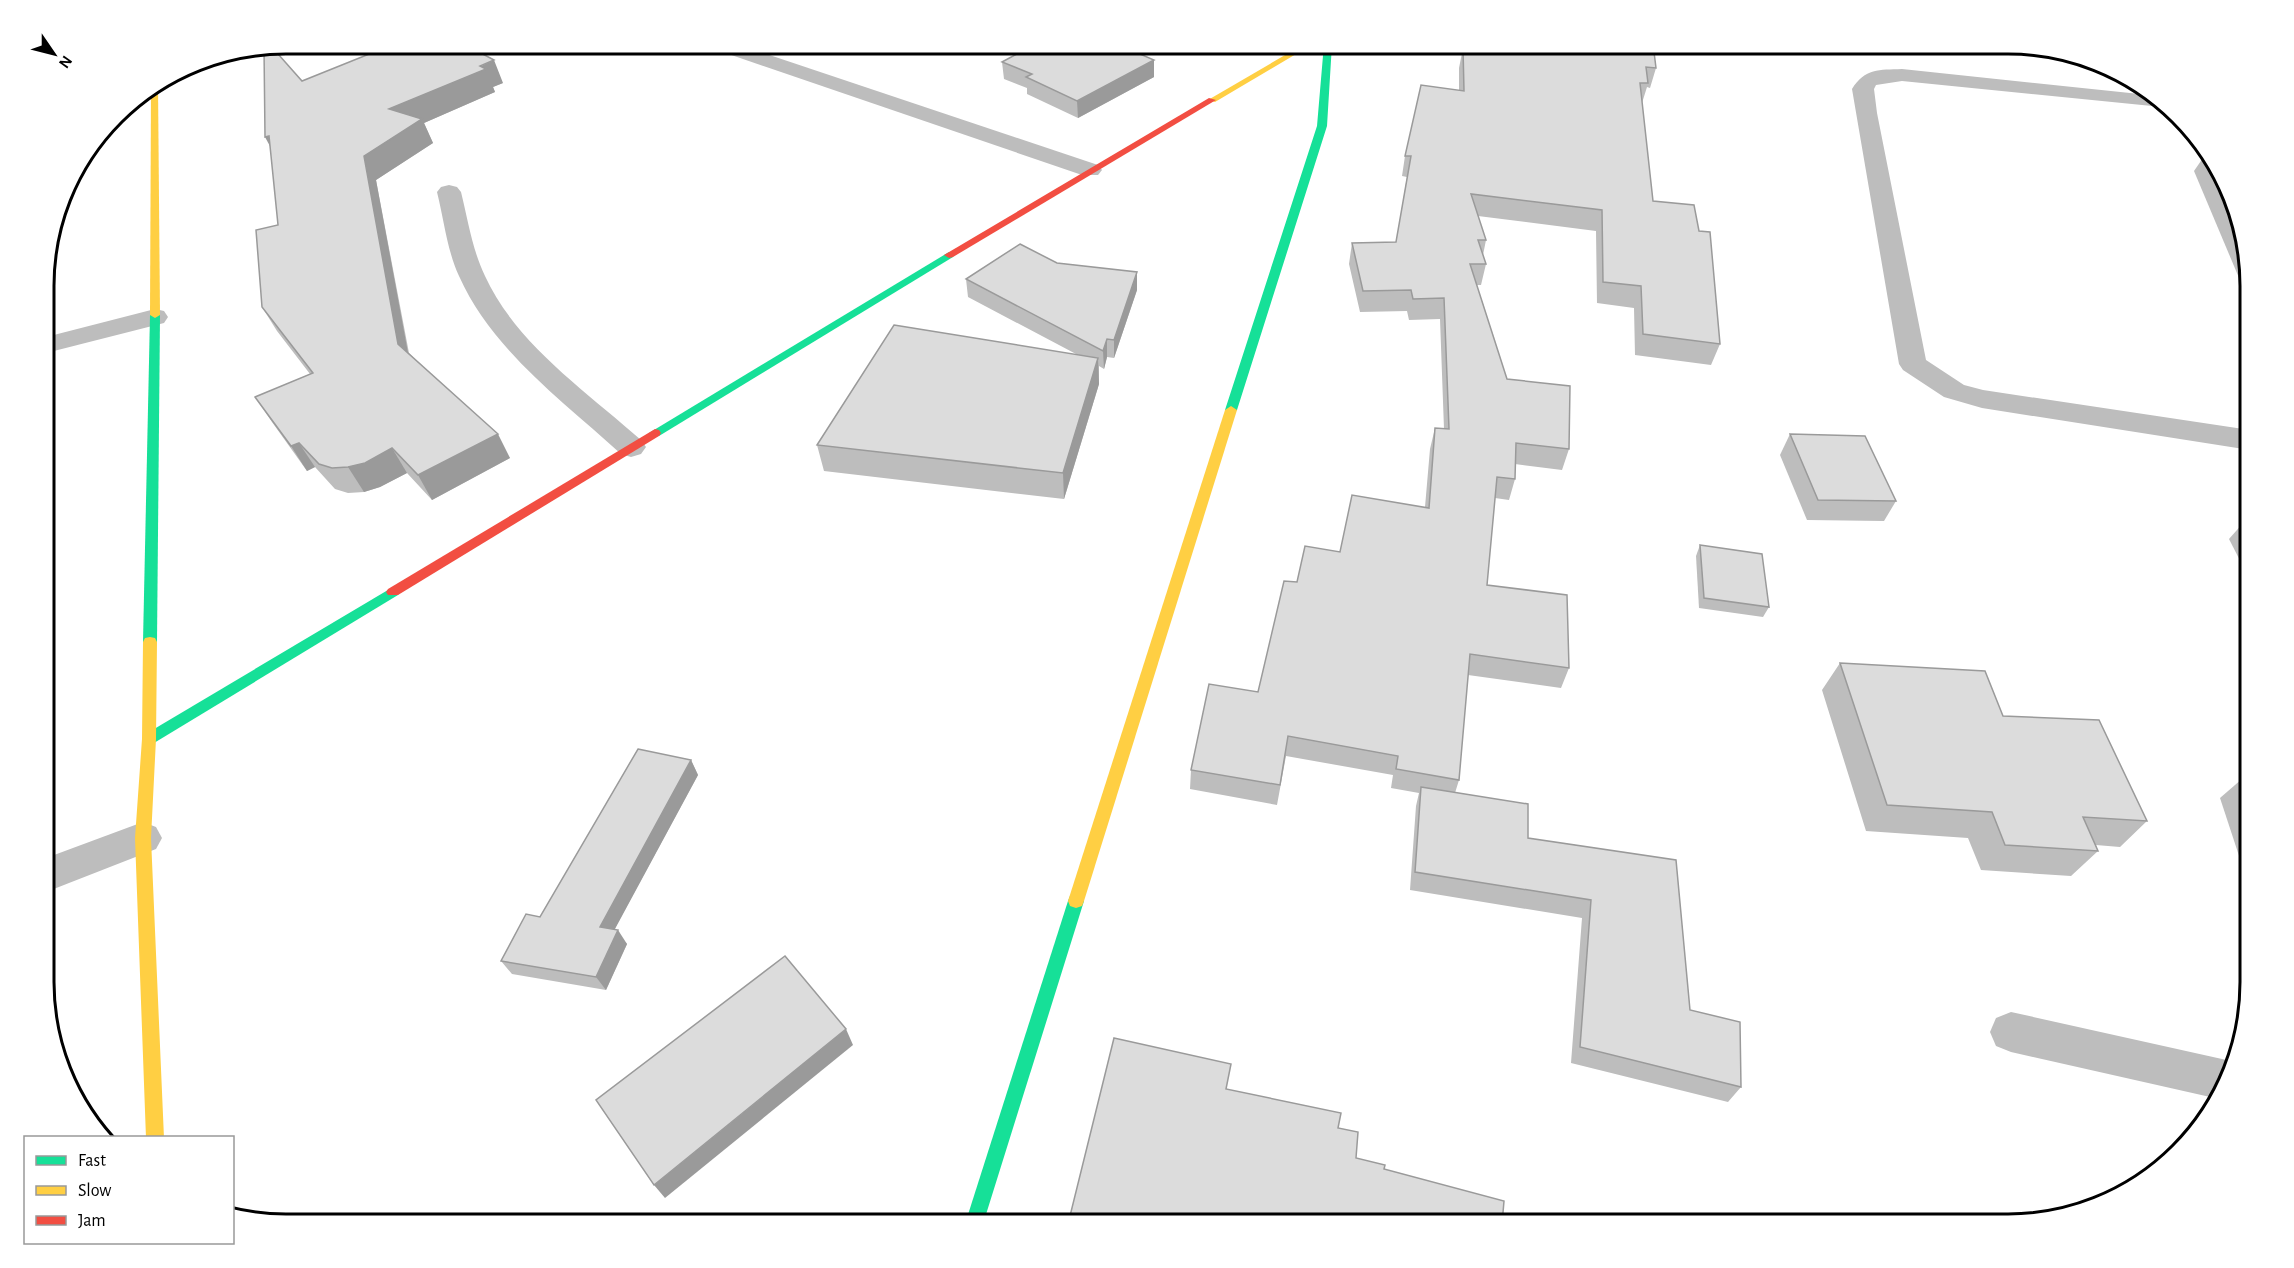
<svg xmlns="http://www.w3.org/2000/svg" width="2294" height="1268" viewBox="0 0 2294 1268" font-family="'Alegreya Sans',sans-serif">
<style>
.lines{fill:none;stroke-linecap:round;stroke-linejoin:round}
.street{fill:#bdbdbd;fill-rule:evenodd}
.fast{fill:#16e098;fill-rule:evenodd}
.slow{fill:#ffcf43;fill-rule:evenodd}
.jam{fill:#f24e42;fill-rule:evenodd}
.wall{fill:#bdbdbd}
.shaded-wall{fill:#9a9a9a}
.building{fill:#dcdcdc;stroke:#9a9a9a;stroke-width:1.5}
.rim{fill:none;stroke:#000;stroke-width:3}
</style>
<rect width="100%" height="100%" fill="#fff"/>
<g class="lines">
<g class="street">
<path d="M708 44H737L1098 165 1102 170 1098 175H1082L711 48Z"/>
<path d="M1902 69 2149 95 2162 107 1902 81 1876 85 1874 89 1877 113 1926 360 1964 385 1983 390 2250 430V450L1982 408 1944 397 1903 370 1899 364 1852 89C1865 68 1879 70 1902 69Z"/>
<path d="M449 185 457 187 461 192C468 220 472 249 485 276 516 344 586 391 641 440L646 447 641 454 631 457 621 454C563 401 492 350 459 276 447 250 444 220 437 192L441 187Z"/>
<path d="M155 309 164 311 168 317 164 323 46 353V337Z"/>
<path d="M143 822 156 827 162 838 156 849 46 892V858Z"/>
<path d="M2011 1012 2231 1061 2219 1099 2011 1052 1996 1046 1990 1032 1996 1018Z"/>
</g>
<g class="fast">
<path d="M1324 44H1332L1327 126 1237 410 1231 414 1225 410 1317 126Z"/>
<path d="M949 252 954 255 953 257 659 436H651L649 433Z"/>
<path d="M155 312 160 315 157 642 155 646H145L143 642 150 315Z"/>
<path d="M393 587 400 592 398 595 154 743 149 745 144 743 142 739 144 735Z"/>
<path d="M1076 894 1082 896 1084 901 983 1224H965L1068 901 1070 896Z"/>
</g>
<g class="slow">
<path d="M1304 44H1313L1215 102 1208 100Z"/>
<path d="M158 84 160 315 155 318 150 315 151 89Z"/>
<path d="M1231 406 1237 410 1084 901 1082 906 1076 908 1070 906 1068 901 1225 410Z"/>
<path d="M150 637 155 638 157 642 156 739 151 838 164 1138H146L135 838 142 739 143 642 145 638Z"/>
</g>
<g class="jam">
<path d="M1209 98 1216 100 953 257 949 258 944 255Z"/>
<path d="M655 429 659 430 661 433 659 436 398 595H388L386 592 388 589Z"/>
</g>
</g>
<g class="wall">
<path d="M1035 44H1128L1124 47 1154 77 1078 118 1027 94V88L1004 79 1002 62Z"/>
<path d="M1540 44H1653L1656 68 1650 88 1647 87 1642 103 1653 201 1720 344 1711 365 1635 355 1634 308 1597 303 1596 231 1478 216 1486 240 1483 255 1486 264 1481 285H1477L1507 379 1569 449 1562 470 1515 464V479L1509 500 1495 498 1487 585 1569 668 1561 688 1468 675 1459 780 1455 793 1528 838 1676 860 1690 1010 1741 1087 1728 1102 1571 1063 1582 918 1410 890 1416 806 1419 793 1391 788 1393 775 1286 756 1277 805 1190 789 1191 770 1258 692 1297 582 1340 552 1425 507 1430 449 1435 428 1444 429 1440 319 1409 320 1407 311 1360 312 1349 264 1352 243 1396 242 1407 177 1402 176 1405 156 1459 90V68L1463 48 1541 53Z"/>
<path d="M302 81 503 83 493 87 495 92 424 123 433 143 376 180 409 353 510 458 432 500 407 473 380 487 364 492 348 493 335 489 315 467 307 471 272 422 255 397 310 374 277 331 262 307 278 225Z"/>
<path d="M2207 152 2238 208 2250 270V304L2194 171Z"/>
<path d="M1057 263 1137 272V290L1114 358 1107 357 1104 369 1099 366V384L1064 499 824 471 817 445 1076 354 968 297 966 279Z"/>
<path d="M1790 434 1896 501 1884 521 1807 520 1780 455Z"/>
<path d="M2244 522H2250V580L2229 539Z"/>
<path d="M1700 545 1769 607 1763 617 1699 608 1696 556Z"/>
<path d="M1840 663 2003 716 2147 821 2120 847 2096 845 2098 851 2071 876 1981 870 1968 838 1866 831 1822 690Z"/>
<path d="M691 760 698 775 614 930 627 944 606 990 512 974 501 961 540 917Z"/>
<path d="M2250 772V878L2246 877 2220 798Z"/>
</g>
<g class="shaded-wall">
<path d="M1112 44H1128L1113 55Z"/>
<path d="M494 60 503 83 493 87 495 92 424 123 433 143 376 180 411 369 398 344 364 156 389 109Z"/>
<path d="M1154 60V77L1078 118 1077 101Z"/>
<path d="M269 136 278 161 265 137Z"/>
<path d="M1137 272V290L1114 358V340Z"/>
<path d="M1107 339V357L1104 369 1103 351Z"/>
<path d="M1098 358 1099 384 1064 499 1063 473Z"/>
<path d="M498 434 510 458 432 500 418 475Z"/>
<path d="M299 443 315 467 307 471 291 446Z"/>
<path d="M392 448 407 473 380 487 364 492 348 467Z"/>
<path d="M691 760 698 775 609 940 600 927Z"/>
<path d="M618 930 627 944 606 990 596 977Z"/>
<path d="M846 1029 853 1045 665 1198 654 1185Z"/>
</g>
<g class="building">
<path d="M394 44H464L494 60 480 66 486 69 389 109 422 119 364 156 398 344 498 434 418 475 392 448 365 463 348 467 332 468 319 464 299 443 291 446 255 397 313 373 262 307 256 230 278 225 269 136 265 137 264 48 271 46 302 81Z"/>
<path d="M1035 44H1117L1154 60 1077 101 1026 77 1032 74 1002 62Z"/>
<path d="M1546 44H1653L1656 68 1646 67 1648 83H1640L1653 201 1694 205 1699 231 1710 232 1720 344 1643 334 1641 286 1603 282 1602 210 1471 194 1486 240H1478L1486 264H1470L1507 379 1570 386 1569 449 1516 443 1515 479 1497 477 1487 585 1567 595 1569 668 1470 654 1459 780 1396 769 1398 756 1288 736 1280 785 1191 770 1209 684 1258 692 1284 581 1297 582 1305 546 1340 552 1352 495 1429 508 1435 428 1449 429 1444 298 1413 299 1411 290 1363 291 1352 243 1396 242 1411 156H1405L1421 85 1464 91 1463 48 1546 53Z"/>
<path d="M2207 152H2210L2238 208 2242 231Z"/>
<path d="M1020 244 1057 263 1137 272 1114 340 1107 339 1103 351 966 279Z"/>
<path d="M894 325 1098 358 1063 473 817 445Z"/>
<path d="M1790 434 1865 436 1896 501 1818 500Z"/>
<path d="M2244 522H2250V532Z"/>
<path d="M1700 545 1762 554 1769 607 1704 598Z"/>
<path d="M1840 663 1985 671 2003 716 2099 720 2147 821 2083 817 2098 851 2005 845 1992 812 1887 805Z"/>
<path d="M638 749 691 760 600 927 618 930 596 977 501 961 526 914 540 917Z"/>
<path d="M1421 787 1528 804V838L1676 860 1690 1010 1740 1022 1741 1087 1580 1047 1591 900 1415 872Z"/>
<path d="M785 956 846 1029 654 1185 596 1100Z"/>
<path d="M1114 1038 1231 1064 1226 1089 1341 1113 1338 1128 1358 1132 1356 1158 1385 1165 1384 1169 1504 1201 1502 1224H1068Z"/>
</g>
<path d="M0 0H2294V1268H0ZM286 54H2008A232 232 0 0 1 2240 286V982A232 232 0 0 1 2008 1214H286A232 232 0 0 1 54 982V286A232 232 0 0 1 286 54Z" fill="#fff" fill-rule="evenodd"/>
<path class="rim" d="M286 54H2008A232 232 0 0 1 2240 286V982A232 232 0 0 1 2008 1214H286A232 232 0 0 1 54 982V286A232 232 0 0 1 286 54Z"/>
<rect x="24" y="1136" width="210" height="108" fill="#ffffff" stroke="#999999" stroke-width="1.5"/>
<rect x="36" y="1156" width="30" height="9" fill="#16e098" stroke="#999999" stroke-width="1.5"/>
<text x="78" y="1166" font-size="18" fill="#000000">Fast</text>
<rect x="36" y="1186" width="30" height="9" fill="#ffcf43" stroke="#999999" stroke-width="1.5"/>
<text x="78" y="1196" font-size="18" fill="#000000">Slow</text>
<rect x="36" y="1216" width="30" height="9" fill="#f24e42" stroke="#999999" stroke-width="1.5"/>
<text x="78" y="1226" font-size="18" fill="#000000">Jam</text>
<g transform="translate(54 54) rotate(125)" stroke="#ffffff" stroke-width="4.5" paint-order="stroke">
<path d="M0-4.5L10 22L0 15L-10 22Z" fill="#000000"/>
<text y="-9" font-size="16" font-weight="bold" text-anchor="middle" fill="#000000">N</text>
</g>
</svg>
